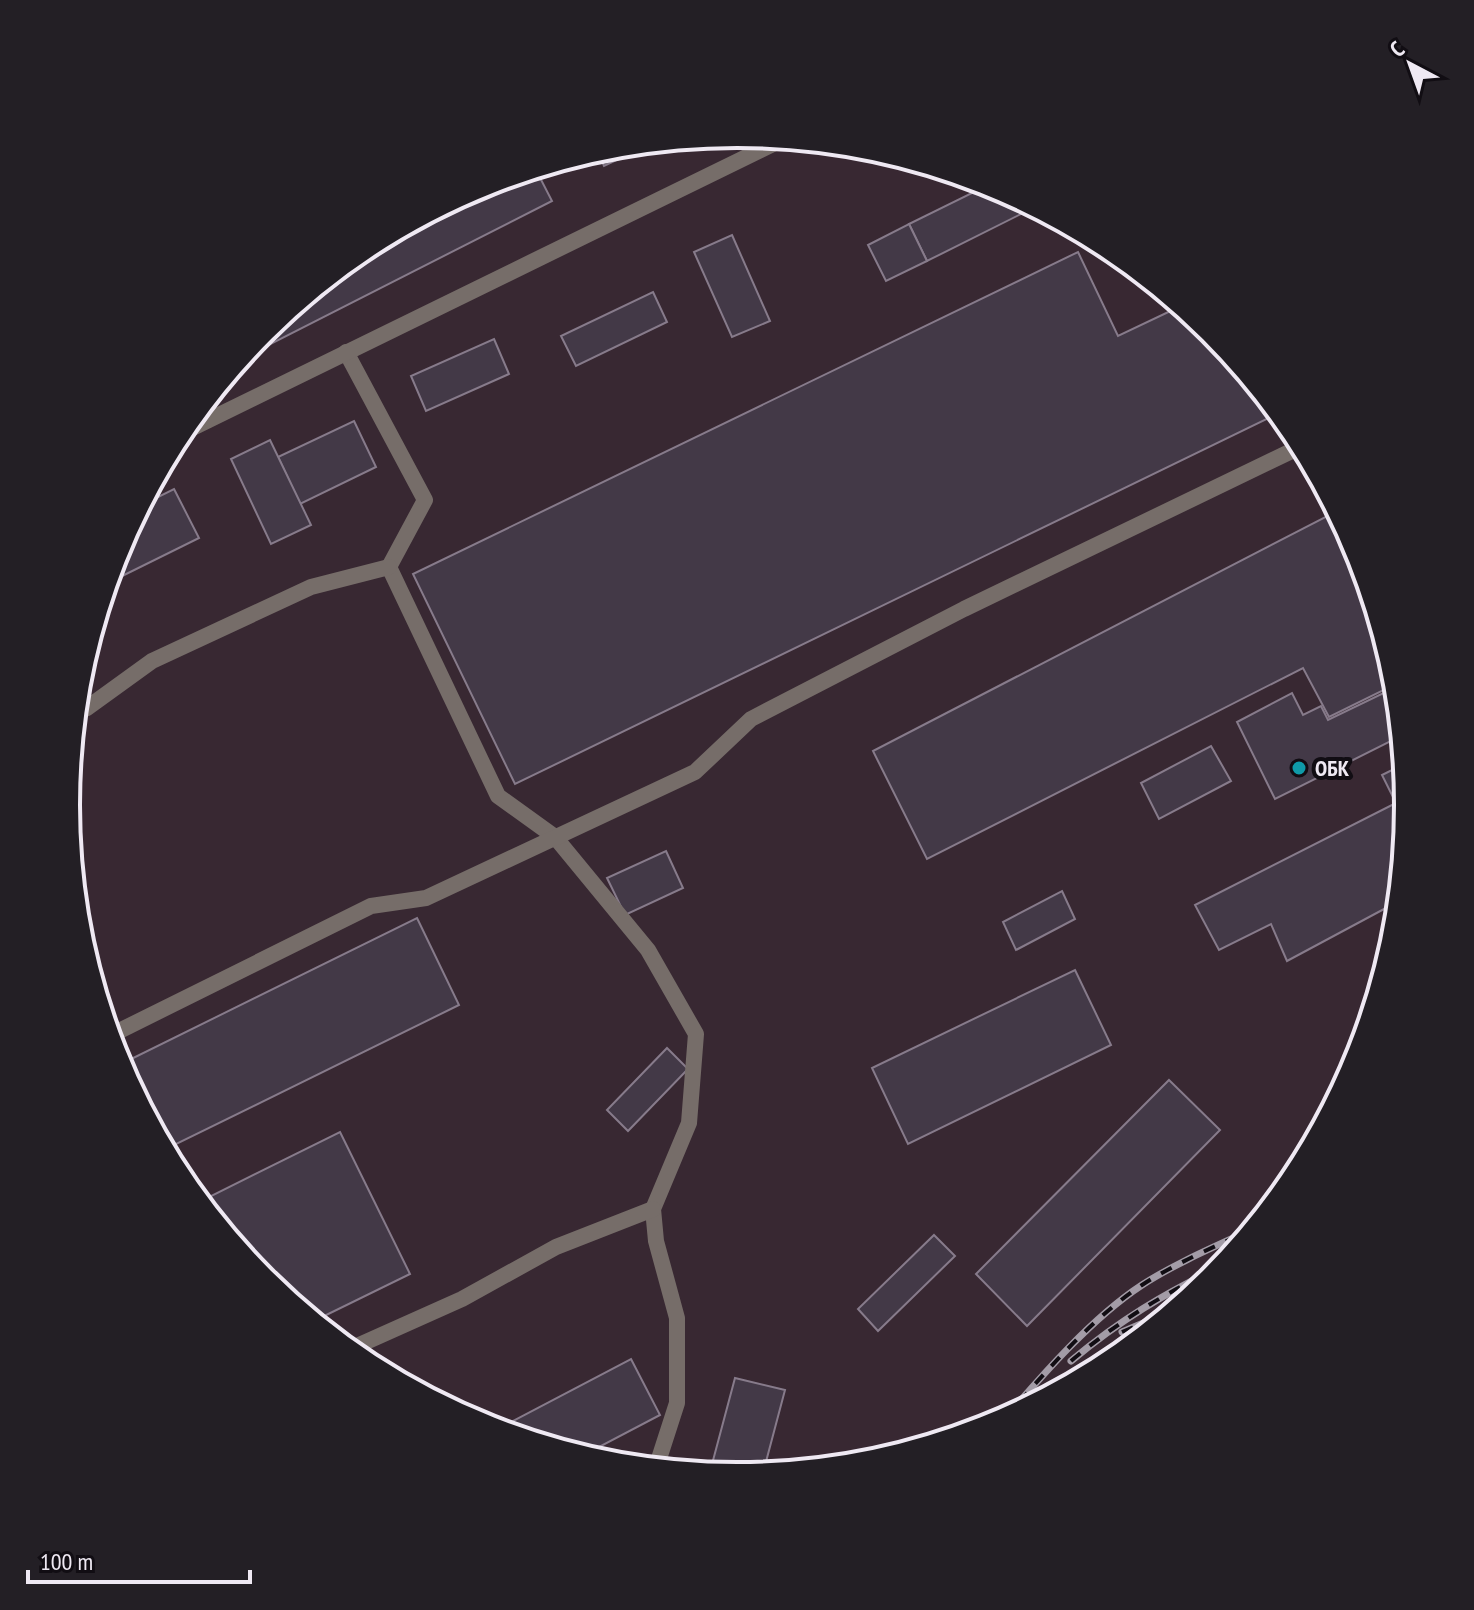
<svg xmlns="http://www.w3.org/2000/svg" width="1474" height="1610" viewBox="0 0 1474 1610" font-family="'PT Sans Narrow',sans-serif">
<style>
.industrial{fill:#382832}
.building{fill:#433947;stroke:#877b8b;stroke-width:2}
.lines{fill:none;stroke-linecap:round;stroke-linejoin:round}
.minor{stroke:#766d69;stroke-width:16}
.rail-casing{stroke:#a39ca7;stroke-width:7}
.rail{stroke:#110d13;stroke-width:4;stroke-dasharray:12;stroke-linecap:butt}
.culture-dot{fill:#0f9aa8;stroke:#110d13;stroke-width:3}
.labels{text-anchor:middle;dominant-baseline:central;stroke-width:8;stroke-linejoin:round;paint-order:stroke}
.poi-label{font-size:22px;font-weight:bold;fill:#efe9f3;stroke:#110d13;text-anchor:start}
.rim{fill:none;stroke:#efe9f3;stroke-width:4}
</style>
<rect width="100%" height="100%" fill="#2b2230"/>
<circle class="industrial" cx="737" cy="805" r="669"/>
<g class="building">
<path d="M637 144 640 149 604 166 597 150 607 147Z"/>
<path d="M535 168 552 201 237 361 263 330 365 247 481 185Z"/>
<path d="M990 184 1035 207 927 261 909 224Z"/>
<path d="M909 224 927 261 886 281 868 245Z"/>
<path d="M732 235 770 321 732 337 694 252Z"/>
<path d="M1078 252 1118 336 1181 306 1212 331 1279 413 515 784 413 574Z"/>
<path d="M653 292 667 322 576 366 561 336Z"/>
<path d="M494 339 509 374 426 411 411 376Z"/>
<path d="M354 421 376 467 300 504 278 457Z"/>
<path d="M270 440 311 525 271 544 231 459Z"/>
<path d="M174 489 199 538 106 584 117 548 140 506Z"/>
<path d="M1337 511 1357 549 1395 675 1396 684 1329 717 1303 668 927 859 873 751Z"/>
<path d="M1396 687 1401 736 1275 799 1237 722 1292 693 1303 715 1321 706 1328 720Z"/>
<path d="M1211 746 1231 781 1159 819 1141 783Z"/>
<path d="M1404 764 1408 805 1399 901 1287 961 1271 924 1219 950 1195 905 1396 803 1382 775Z"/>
<path d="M666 851 683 888 625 915 607 878Z"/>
<path d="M1062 891 1075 919 1016 950 1003 922Z"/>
<path d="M417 918 459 1005 164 1150 119 1065Z"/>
<path d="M1075 970 1111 1045 908 1144 872 1068Z"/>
<path d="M667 1048 688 1069 628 1131 607 1110Z"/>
<path d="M1169 1080 1220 1130 1027 1326 976 1274Z"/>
<path d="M340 1132 410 1274 314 1321 262 1279 199 1202Z"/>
<path d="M934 1235 955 1256 878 1331 858 1309Z"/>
<path d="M631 1359 660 1415 582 1456 496 1430Z"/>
<path d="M735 1378 785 1390 763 1473 740 1476 711 1468Z"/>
</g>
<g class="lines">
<g class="minor">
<path d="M346 352 425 500 389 567 498 796 555 837 648 950 696 1034 689 1123 653 1209 656 1241 677 1318V1403L656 1468"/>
<path d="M178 435 783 139"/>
<path d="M75 713 87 708 152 661 311 587 389 567"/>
<path d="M109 1036 371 906 426 898 695 772 751 719 964 609 1302 446"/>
<path d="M348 1350 462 1299 556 1247 653 1209"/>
</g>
<defs>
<g id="rail">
<path d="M1122 1332 1174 1310"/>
<path d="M1071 1361C1120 1320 1165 1293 1222 1266"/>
<path d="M1004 1420C1042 1375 1093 1317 1142 1285 1176 1263 1216 1246 1253 1229"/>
</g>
</defs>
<use href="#rail" class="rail-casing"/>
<use href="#rail" class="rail"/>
</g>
<circle class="culture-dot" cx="1299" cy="768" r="8"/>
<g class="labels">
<g class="poi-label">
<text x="1315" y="768">ОБК</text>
</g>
</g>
<path d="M0 0H1474V1610H0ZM80 805a657 657 0 1 1 1314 0a657 657 0 1 1-1314 0Z" fill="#231f25" fill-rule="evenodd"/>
<path class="rim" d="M80 805a657 657 0 1 1 1314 0a657 657 0 1 1-1314 0Z"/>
<g transform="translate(1410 64) rotate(319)" stroke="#110d13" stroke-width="6" paint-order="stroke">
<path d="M0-6L14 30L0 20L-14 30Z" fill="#efe9f3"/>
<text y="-12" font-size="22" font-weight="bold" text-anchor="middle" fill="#efe9f3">С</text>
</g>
<path d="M28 1570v12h222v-12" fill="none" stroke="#efe9f3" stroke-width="4"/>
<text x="40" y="1570" font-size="24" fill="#efe9f3" stroke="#110d13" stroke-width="6" paint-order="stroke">100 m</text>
</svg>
